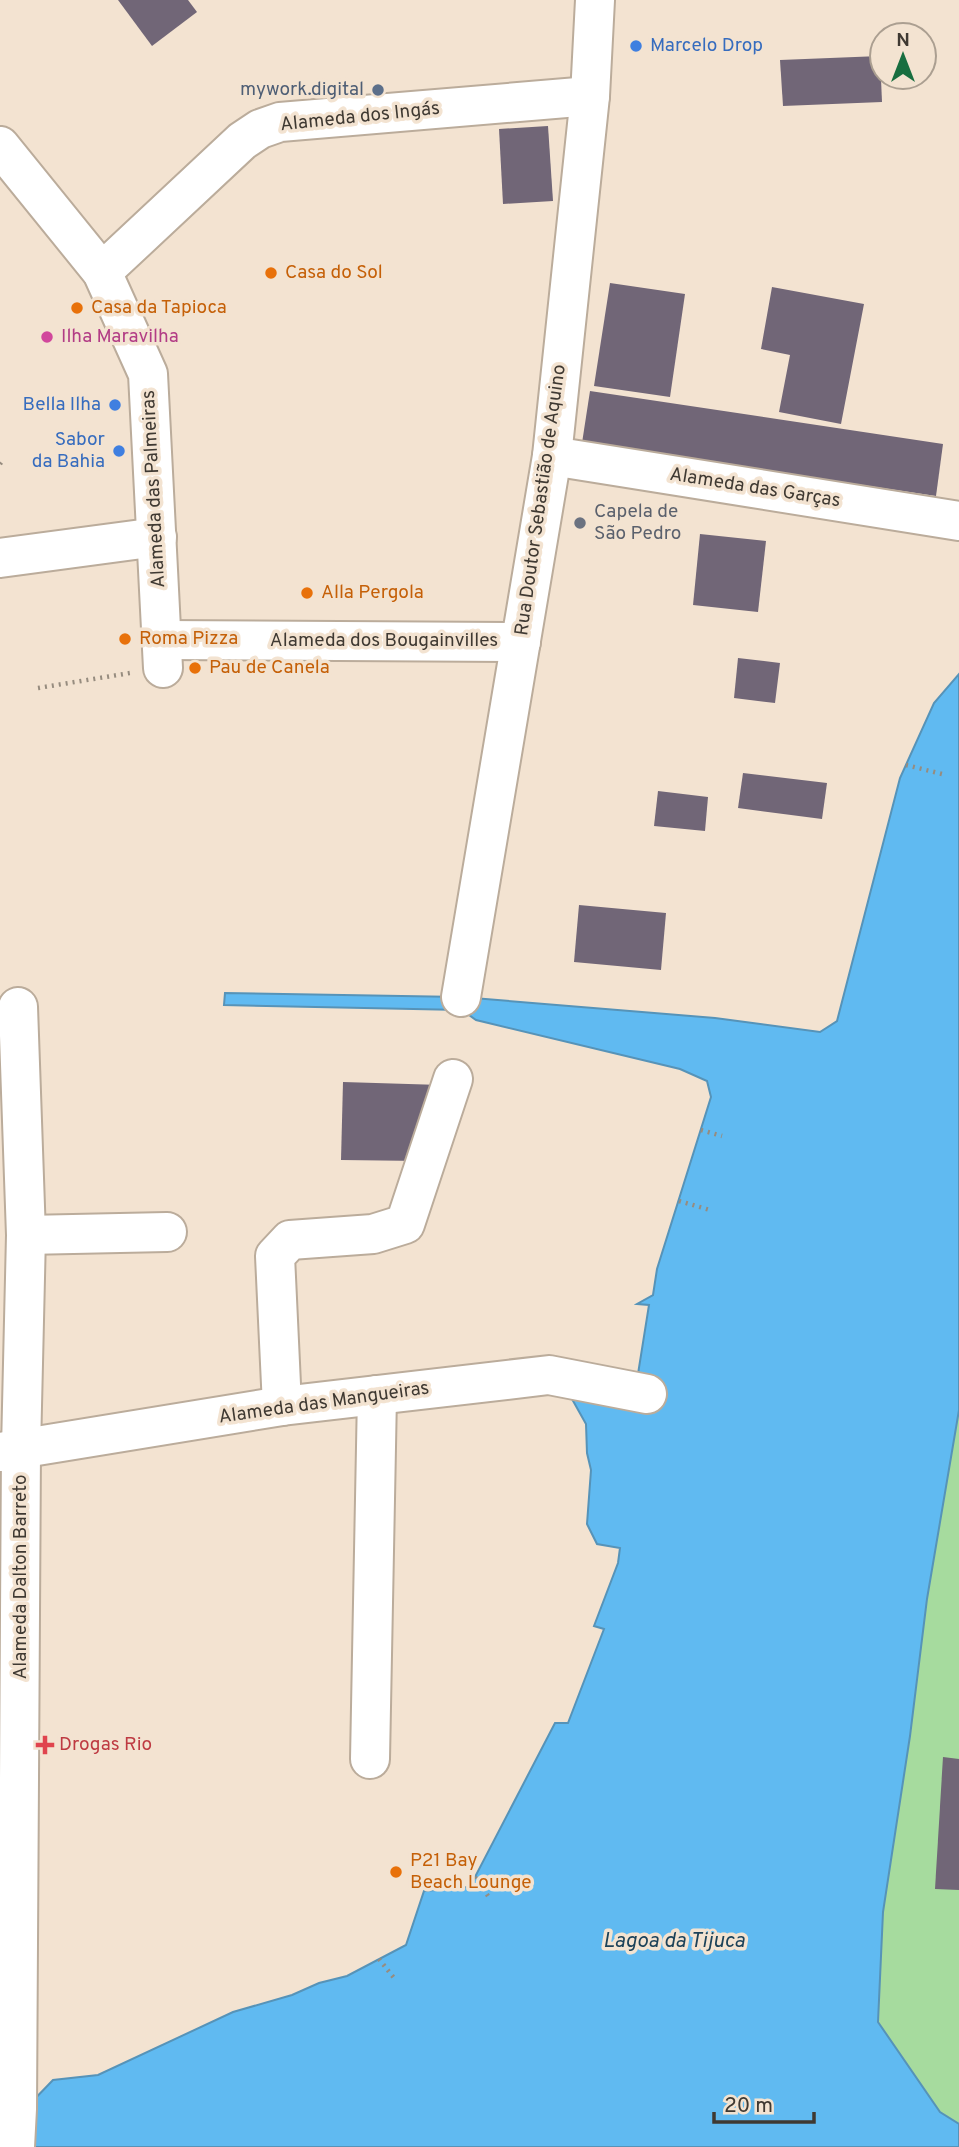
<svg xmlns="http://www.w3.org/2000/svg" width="959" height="2147" viewBox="0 0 959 2147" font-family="Overpass,sans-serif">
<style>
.green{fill:#a6db9e}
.water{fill:#60baf1;stroke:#5693b8;stroke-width:2}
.building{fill:#716677}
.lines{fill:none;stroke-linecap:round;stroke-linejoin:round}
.minor-casing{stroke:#bbac9b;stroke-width:42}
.path{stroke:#968c7f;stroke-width:4.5;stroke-dasharray:2 5;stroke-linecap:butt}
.minor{stroke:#fff;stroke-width:38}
.shop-dot{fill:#3f7fe0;stroke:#f3e3d1;stroke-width:2.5}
.service-dot{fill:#5c6f8a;stroke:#f3e3d1;stroke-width:2.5}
.food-dot{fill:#e8710a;stroke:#f3e3d1;stroke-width:2.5}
.hotel-dot{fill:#d1479c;stroke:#f3e3d1;stroke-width:2.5}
.worship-dot{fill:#6b7280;stroke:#f3e3d1;stroke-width:2.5}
.health-dot{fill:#e0444e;stroke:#f3e3d1;stroke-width:2.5}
.labels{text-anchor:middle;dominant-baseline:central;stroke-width:7;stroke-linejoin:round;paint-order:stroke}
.shop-label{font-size:19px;fill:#366cbe;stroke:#f3e3d1;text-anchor:end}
.service-label{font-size:19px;fill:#4e5e75;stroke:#f3e3d1;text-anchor:end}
.street-label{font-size:19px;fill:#3f3932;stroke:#f3e3d1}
.food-label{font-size:19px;fill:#c56008;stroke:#f3e3d1;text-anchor:start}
.hotel-label{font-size:19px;fill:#b23c85;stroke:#f3e3d1;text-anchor:start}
.worship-label{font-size:19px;fill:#5b616d;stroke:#f3e3d1;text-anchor:start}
.health-label{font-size:19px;fill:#be3a42;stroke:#f3e3d1;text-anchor:start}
.water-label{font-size:21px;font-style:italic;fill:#1c4259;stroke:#f3e3d1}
</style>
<rect width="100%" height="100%" fill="#f3e3d1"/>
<path class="green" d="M959 1410V2124L940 2112 878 2022 883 1912 910 1736 927 1599Z"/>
<path class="water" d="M959 674V1410L927 1599 910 1736 883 1912 878 2022 940 2112 959 2124V2147H0L25 2109 53 2080 98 2075 233 2012 292 1995 319 1983 347 1976 406 1945 424 1891 468 1887 475 1877 555 1723H568L604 1629 594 1626 618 1563 620 1548 597 1544 587 1524 591 1470 587 1453 586 1424 572 1399 638 1374 649 1305 637 1304 653 1295 657 1269 711 1097 707 1081 680 1069 476 1020 462 1010 224 1005 225 993 461 997 715 1018 820 1032 837 1021 900 778 934 703Z"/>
<g class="building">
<path d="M118 0H188L197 12 152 46Z"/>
<path d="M880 56 882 102 783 106 780 60Z"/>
<path d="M548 126 553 201 503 204 499 129Z"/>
<path d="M610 283 685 294 670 397 594 386Z"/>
<path d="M772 287 864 304 841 424 779 412 790 355 761 349Z"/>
<path d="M590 391 943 444 936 496 582 443Z"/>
<path d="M700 534 766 541 758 612 693 605Z"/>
<path d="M738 658 780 663 775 703 734 698Z"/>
<path d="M743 773 827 783 822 819 738 808Z"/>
<path d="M658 791 708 797 705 831 654 826Z"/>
<path d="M579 905 666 913 661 970 574 962Z"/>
<path d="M343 1082 441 1085 422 1161 341 1160Z"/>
<path d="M943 1757 959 1759V1890L935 1889Z"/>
</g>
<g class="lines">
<defs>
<g id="minor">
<path d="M0 146 102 272 148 374 163 668"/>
<path d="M102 272 242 141 260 129 280 122 590 96"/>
<path d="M552 456 959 521"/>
<path d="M0 558 157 537"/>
<path d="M162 640 521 642"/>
<path d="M461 997 552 456 590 96 595 0"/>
<path d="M26 1235 167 1232"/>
<path d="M282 1406 275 1256 290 1240 373 1234 405 1224 453 1079"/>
<path d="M0 1452 282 1406 549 1375 647 1394"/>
<path d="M370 1759 377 1395"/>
<path d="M15 2147 17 2109 21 1449 26 1235 18 1007"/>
</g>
</defs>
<use href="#minor" class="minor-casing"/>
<g class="path">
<path d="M0 464 3 460"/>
<path d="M38 688 130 673"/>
<path d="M906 765 946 775"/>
<path d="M701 1130 722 1136"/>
<path d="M679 1201 710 1210"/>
<path d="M475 1877 488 1896"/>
<path d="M379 1959 394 1978"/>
</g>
<use href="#minor" class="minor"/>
</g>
<g class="shop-dot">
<circle cx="636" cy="46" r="7"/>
<circle cx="115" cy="405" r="7"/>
<circle cx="119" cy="451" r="7"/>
</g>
<circle class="service-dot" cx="378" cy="90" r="7"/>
<g class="food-dot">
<circle cx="271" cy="273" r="7"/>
<circle cx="77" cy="308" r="7"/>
<circle cx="307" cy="593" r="7"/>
<circle cx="125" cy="639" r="7"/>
<circle cx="195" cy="668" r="7"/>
<circle cx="396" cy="1872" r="7"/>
</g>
<circle class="hotel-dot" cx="47" cy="337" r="7"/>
<circle class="worship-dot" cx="580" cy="523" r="7"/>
<path class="health-dot" d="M41.5 1734.5h7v7h7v7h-7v7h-7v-7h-7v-7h7z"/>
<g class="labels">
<g class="shop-label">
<text x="650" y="46" text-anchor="start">Marcelo Drop</text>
<text x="101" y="405">Bella Ilha</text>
<text x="105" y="440">Sabor<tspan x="105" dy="22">da Bahia</tspan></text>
</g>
<g class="service-label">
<text x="364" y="90">mywork.digital</text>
</g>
<g class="street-label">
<text transform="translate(360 117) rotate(-6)">Alameda dos Ingás</text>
<text transform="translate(755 488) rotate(9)">Alameda das Garças</text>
<text transform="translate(154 489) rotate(-93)">Alameda das Palmeiras</text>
<text transform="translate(541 500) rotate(-82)">Rua Doutor Sebastião de Aquino</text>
<text x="384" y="641">Alameda dos Bougainvilles</text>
<text transform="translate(324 1403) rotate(-8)">Alameda das Mangueiras</text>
<text transform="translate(21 1577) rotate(-90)">Alameda Dalton Barreto</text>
</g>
<g class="food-label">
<text x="285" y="273">Casa do Sol</text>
<text x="91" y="308">Casa da Tapioca</text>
<text x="321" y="593">Alla Pergola</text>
<text x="139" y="639">Roma Pizza</text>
<text x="209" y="668">Pau de Canela</text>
<text x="410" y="1861">P21 Bay<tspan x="410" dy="22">Beach Lounge</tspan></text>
</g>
<g class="hotel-label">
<text x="61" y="337">Ilha Maravilha</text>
</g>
<g class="worship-label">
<text x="594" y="512">Capela de<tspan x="594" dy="22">São Pedro</tspan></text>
</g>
<g class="health-label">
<text x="59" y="1745">Drogas Rio</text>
</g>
<g class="water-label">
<text x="674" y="1941">Lagoa da Tijuca</text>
</g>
</g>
<g transform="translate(903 56)"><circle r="33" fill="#f3e3d1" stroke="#ab9f91" stroke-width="2"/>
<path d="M0-5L12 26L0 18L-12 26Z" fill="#186e40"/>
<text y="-10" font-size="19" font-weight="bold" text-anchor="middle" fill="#3f3932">N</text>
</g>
<path d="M714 2112v10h100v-10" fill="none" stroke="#3f3932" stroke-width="3.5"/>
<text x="724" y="2112" font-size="21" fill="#3f3932" stroke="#f3e3d1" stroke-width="5" paint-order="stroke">20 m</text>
</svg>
